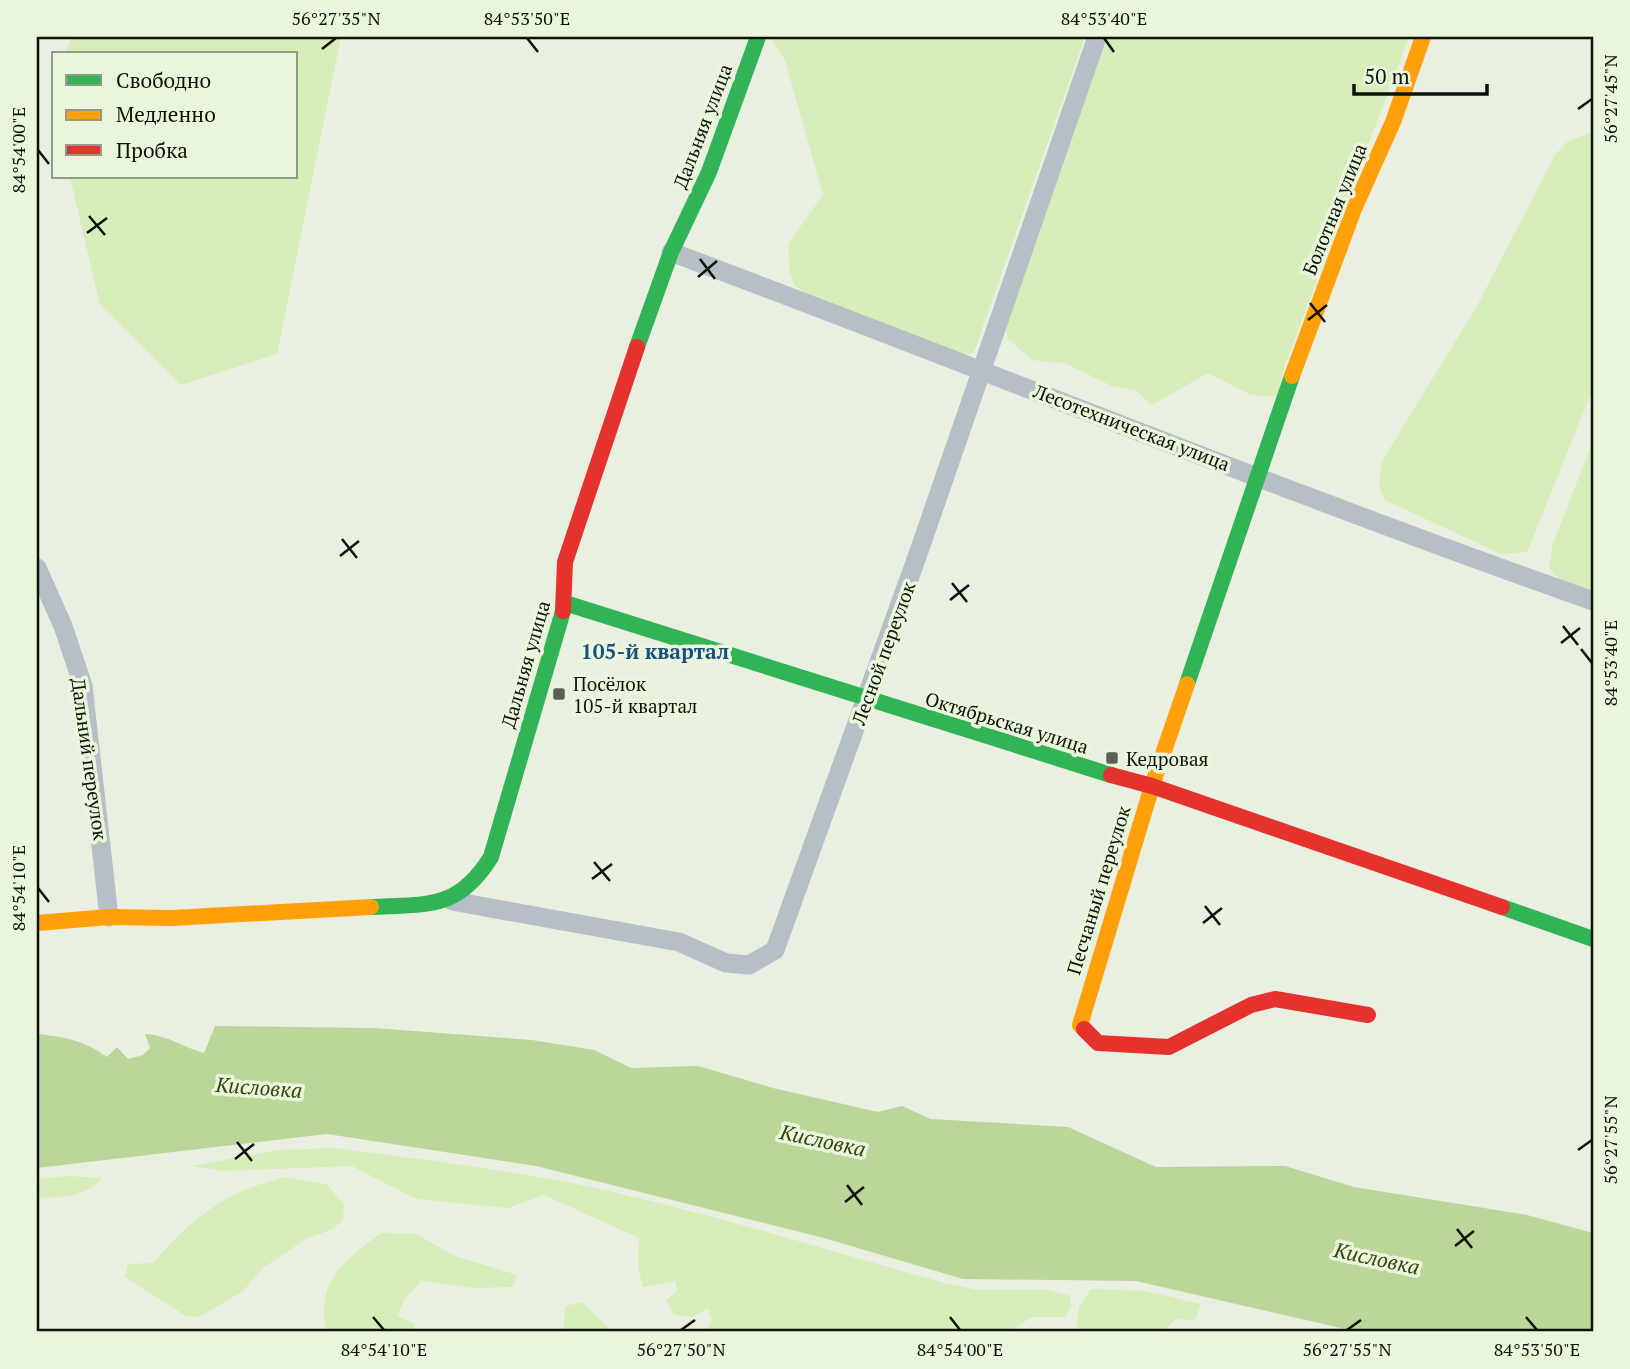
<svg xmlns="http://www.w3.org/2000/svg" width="1630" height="1369" viewBox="0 0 1630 1369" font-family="'PT Serif',serif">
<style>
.green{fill:#d7edba}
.water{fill:#bcd69a}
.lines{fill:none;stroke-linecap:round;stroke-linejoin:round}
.street{stroke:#b6bfc5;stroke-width:19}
.fast{stroke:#30b455;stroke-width:16}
.slow{stroke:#ff9f0a;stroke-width:16}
.jam{stroke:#e5322d;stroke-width:16}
.ticks{fill:none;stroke:#0e1209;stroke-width:2.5}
.poi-dot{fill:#5b6055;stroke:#e9f6db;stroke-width:2.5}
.labels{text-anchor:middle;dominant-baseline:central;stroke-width:7;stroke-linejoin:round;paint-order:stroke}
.street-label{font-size:19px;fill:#0e1209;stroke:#e9f6db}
.poi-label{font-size:19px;fill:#0e1209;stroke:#e9f6db;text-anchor:start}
.neighbourhood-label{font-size:21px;font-weight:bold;fill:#184f80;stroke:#e9f6db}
.water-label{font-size:21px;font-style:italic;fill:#32470d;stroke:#e9f6db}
.neatline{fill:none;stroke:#0e1209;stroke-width:2.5}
.ticks-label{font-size:18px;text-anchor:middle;fill:#0e1209}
</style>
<rect width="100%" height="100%" fill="#e9f0e1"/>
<g class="green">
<path d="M71 37H341L277 354 181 385 100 305 70 177H296V54H65Z"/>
<path d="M770 37H1085L974 352 947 363 813 301 794 284 790 274 788 244 823 195 785 60Z"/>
<path d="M1102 37H1409L1286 362 1276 397 1251 395 1208 373 1152 405 1135 390 1114 387 1067 364 1032 360 1008 339 1005 321Z"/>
<path d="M1591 132 1593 133V389L1527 552 1501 554 1385 500 1379 486 1382 461 1477 306 1555 155 1567 142Z"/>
<path d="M1593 440V594L1563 583 1549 568 1553 544Z"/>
<path d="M334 1148C413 1158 493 1168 571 1183 696 1208 818 1248 941 1282L977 1290H1048L1070 1296 1071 1306 1065 1317H1031L1010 1332H703L712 1322 708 1308 692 1317 674 1315 666 1300 677 1291 675 1281 643 1287 638 1267 639 1238 544 1195 508 1208 416 1199 352 1166 222 1171 193 1166 277 1150Z"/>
<path d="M68 1176 102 1178C86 1198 61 1197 37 1198V1179Z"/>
<path d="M284 1177 326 1184 344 1204 343 1220 333 1229 306 1239 263 1268 243 1291 199 1317 186 1316 125 1277 128 1264 154 1263C174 1236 207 1208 237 1193 252 1186 269 1182 284 1177Z"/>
<path d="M381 1233 416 1234 455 1256 517 1275 513 1287 477 1288 421 1281 405 1299 397 1316 415 1324 414 1332H327C314 1282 344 1261 381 1233Z"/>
<path d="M1091 1289 1145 1291 1201 1304 1195 1320 1175 1319 1164 1332H1076L1079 1307Z"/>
<path d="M582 1302 613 1332H561L564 1328 565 1306Z"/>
</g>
<path class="water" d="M215 1026 374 1028 532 1040 594 1050 631 1068 698 1066 773 1088 878 1112 902 1106 931 1119 1068 1127 1156 1167 1285 1166 1354 1187 1527 1215 1593 1233V1332H1358L1136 1281 963 1279 824 1238 536 1166 327 1134 37 1168V1034C62 1036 86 1041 107 1057L117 1047 128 1059 143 1055 150 1048 145 1034C167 1035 183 1047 204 1053Z"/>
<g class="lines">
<g class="street">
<path d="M671 252C979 367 1283 492 1593 601"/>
<path d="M37 568 63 626 83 686 109 917"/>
<path d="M452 901 679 942 726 963 749 965 775 950 918 554 1097 37"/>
</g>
<g class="fast">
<path d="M637 347 671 252 709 172 758 37"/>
<path d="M565 603 1111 775"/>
<path d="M1187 684 1292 376"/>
<path d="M371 907C428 904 458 910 491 857L563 611"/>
<path d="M1502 907 1593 939"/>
</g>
<g class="slow">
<path d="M1292 376 1354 209 1393 122 1423 37"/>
<path d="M37 923 109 917 172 918 371 907"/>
<path d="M1084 1029 1080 1025 1152 786 1187 684"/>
</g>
<g class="jam">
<path d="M563 611 565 562 637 347"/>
<path d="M1111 775 1152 786 1502 907"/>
<path d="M1084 1029 1098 1043 1169 1047 1251 1005 1275 999 1368 1015"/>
</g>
</g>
<path class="ticks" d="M527 38 538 52M1104 38 1114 52M322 49 336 38M1578 109 1592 99M38 150 49 164M89 216 105 235M87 233 107 218M700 259 715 279M698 277 717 261M1310 303 1325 322M1308 320 1327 305M342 539 357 558M340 556 359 541M952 583 967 602M950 600 969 585M1563 626 1578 645M1561 643 1580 628M1581 649 1592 663M594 862 610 881M592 879 612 864M38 888 49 902M1205 906 1220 925M1203 923 1222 908M237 1142 252 1161M1578 1150 1592 1140M235 1159 254 1144M847 1185 862 1205M845 1202 864 1187M1457 1229 1472 1248M1455 1246 1474 1231M373 1317 384 1330M950 1317 960 1330M1526 1317 1537 1330M681 1330 695 1320M1347 1330 1361 1320"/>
<g class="poi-dot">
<rect x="552" y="687" width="14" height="14" rx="3.5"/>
<rect x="1105" y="751" width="14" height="14" rx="3.5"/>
</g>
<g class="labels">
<g class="street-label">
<text transform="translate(702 126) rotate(-69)">Дальняя улица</text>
<text transform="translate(1334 209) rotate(-68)">Болотная улица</text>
<text transform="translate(1132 427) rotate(21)">Лесотехническая улица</text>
<text transform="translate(883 653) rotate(-70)">Лесной переулок</text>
<text transform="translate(525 664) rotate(-74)">Дальняя улица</text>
<text transform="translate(1007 722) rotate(17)">Октябрьская улица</text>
<text transform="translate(90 759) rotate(82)">Дальний переулок</text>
<text transform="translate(1098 890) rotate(-73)">Песчаный переулок</text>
</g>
<g class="poi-label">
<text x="573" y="683">Посёлок<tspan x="573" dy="22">105-й квартал</tspan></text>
<text x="1126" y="758">Кедровая</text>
</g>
<g class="neighbourhood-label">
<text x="655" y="651">105-й квартал</text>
</g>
<g class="water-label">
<text transform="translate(259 1087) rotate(4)">Кисловка</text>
<text transform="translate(823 1140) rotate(12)">Кисловка</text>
<text transform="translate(1377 1258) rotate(12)">Кисловка</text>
</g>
</g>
<rect width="1630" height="1369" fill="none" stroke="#e9f6db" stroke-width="77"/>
<rect x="52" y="52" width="245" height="126" fill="#e9f6db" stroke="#919b87" stroke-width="2"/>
<rect x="66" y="75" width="35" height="10" fill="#30b455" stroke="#919b87" stroke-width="2"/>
<text x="116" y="88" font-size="21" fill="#0e1209">Свободно</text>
<rect x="66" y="110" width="35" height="10" fill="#ff9f0a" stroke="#919b87" stroke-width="2"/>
<text x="116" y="122" font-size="21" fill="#0e1209">Медленно</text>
<rect x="66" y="145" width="35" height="10" fill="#e5322d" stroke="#919b87" stroke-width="2"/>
<text x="116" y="158" font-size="21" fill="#0e1209">Пробка</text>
<path d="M1354 84v10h133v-10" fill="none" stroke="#0e1209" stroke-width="3.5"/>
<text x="1364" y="84" font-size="21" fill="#0e1209" stroke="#e9f6db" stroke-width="5" paint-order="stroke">50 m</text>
<rect x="38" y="38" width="1554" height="1292" class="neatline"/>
<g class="ticks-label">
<text x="336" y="25">56°27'35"N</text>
<text x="527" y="25">84°53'50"E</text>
<text x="1104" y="25">84°53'40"E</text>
<text transform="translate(1611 99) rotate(-90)" y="6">56°27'45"N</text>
<text transform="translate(19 150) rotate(-90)" y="6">84°54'00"E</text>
<text transform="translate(1611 663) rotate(-90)" y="6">84°53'40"E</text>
<text transform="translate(19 888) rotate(-90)" y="6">84°54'10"E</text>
<text transform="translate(1611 1140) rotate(-90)" y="6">56°27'55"N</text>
<text x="384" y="1356">84°54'10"E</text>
<text x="681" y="1356">56°27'50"N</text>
<text x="960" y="1356">84°54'00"E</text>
<text x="1347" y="1356">56°27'55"N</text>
<text x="1537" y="1356">84°53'50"E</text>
</g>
</svg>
